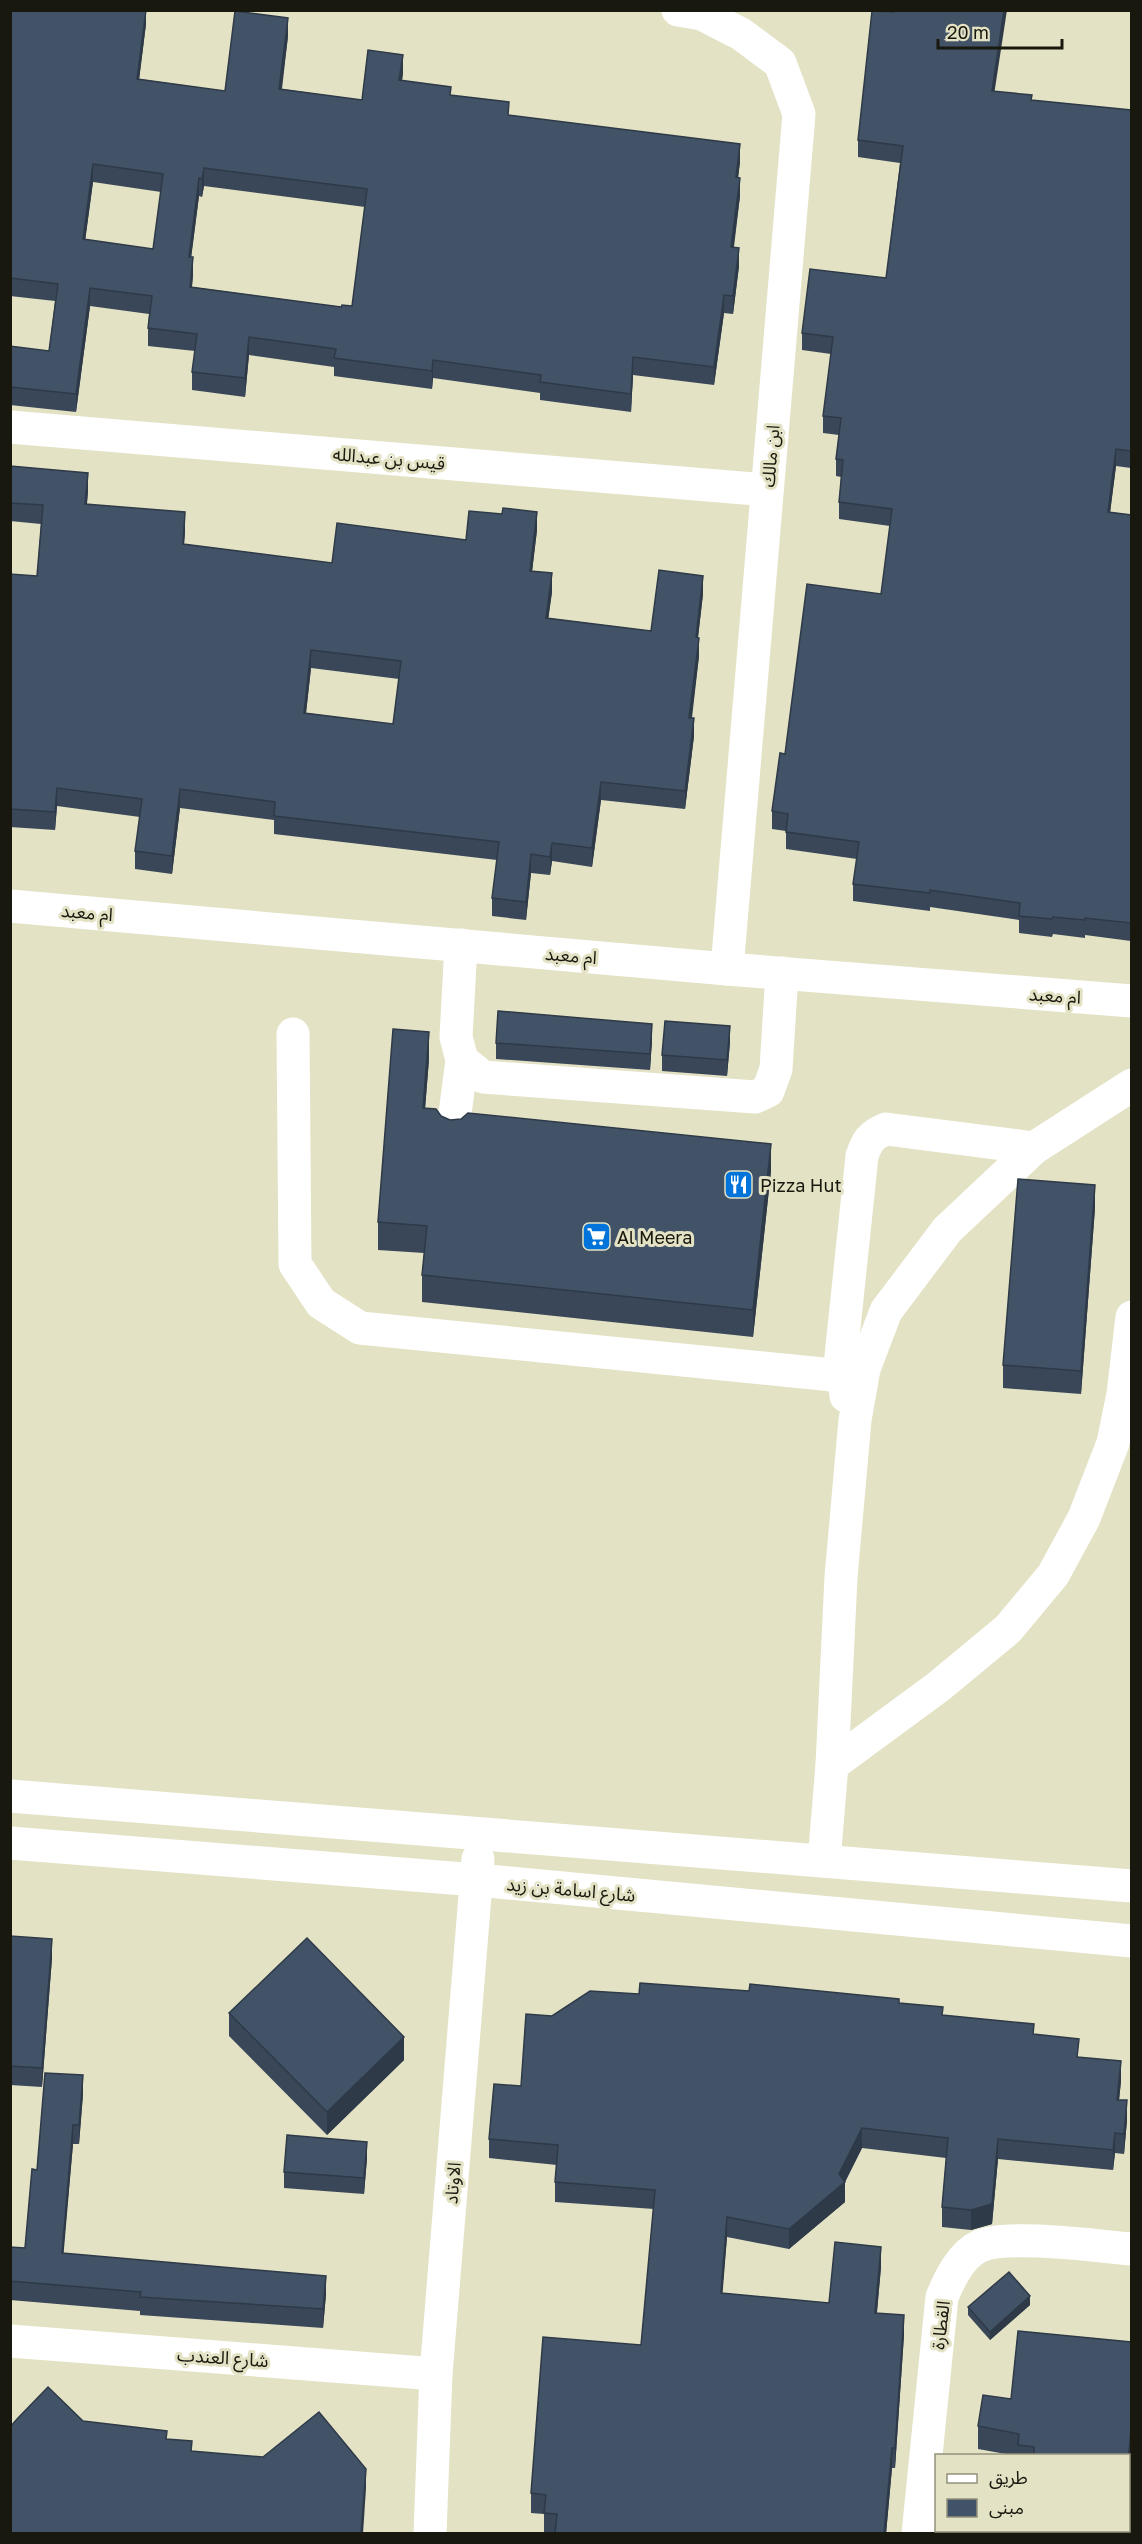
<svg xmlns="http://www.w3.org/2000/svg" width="1142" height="2544" viewBox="0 0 1142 2544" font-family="'Golos Text','Noto Sans Arabic',sans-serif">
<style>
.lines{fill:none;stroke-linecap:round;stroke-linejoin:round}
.minor{stroke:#fff;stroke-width:33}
.wall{fill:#394759;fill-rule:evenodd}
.shaded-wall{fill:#2e3a48}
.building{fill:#425367;stroke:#2e3a48;stroke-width:1.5;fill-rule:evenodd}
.labels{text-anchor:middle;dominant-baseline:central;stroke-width:6;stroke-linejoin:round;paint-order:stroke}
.street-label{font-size:18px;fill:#19180e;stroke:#e4e2c4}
.poi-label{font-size:18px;fill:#19180e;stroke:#e4e2c4;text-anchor:start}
</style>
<rect width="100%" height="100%" fill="#e4e2c4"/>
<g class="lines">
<g class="minor">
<path d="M678 10 702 14 741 34 780 63 799 114 727 969"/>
<path d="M10 427 767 490"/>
<path d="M10 906 727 969 1132 1001"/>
<path d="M461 945 456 1037 462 1060 483 1077 755 1097 768 1091 776 1069 782 973"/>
<path d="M293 1034 295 1264 321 1303 360 1328 843 1376"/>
<path d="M453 1129 462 1060"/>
<path d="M846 1396 841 1356 862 1156C867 1141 871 1135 886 1129L1034 1148"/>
<path d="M832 1765 938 1687 1008 1629 1053 1575 1084 1518 1113 1443 1123 1394 1132 1317"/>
<path d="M10 1796 1132 1886"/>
<path d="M10 1843 477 1880 1132 1941"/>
<path d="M824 1861 832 1765 841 1577 855 1420 864 1369 886 1311 947 1230 1034 1148 1132 1085"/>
<path d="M10 2341 436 2374"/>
<path d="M430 2534 436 2374 478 1859"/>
<path d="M918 2534 942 2297C949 2280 961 2254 980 2246 1009 2234 1096 2246 1132 2249"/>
</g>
</g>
<g class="wall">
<path d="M10 10H146V24L139 79 225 91 288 36 282 89 362 100 403 73 402 81 451 95 509 115 740 162 738 177 740 196 734 247 739 266 733 314 724 313 714 385 633 375 631 412 540 400V393L433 378 432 389 334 376V367L249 355 245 397 192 390V372L195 351 148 346V328L149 314 90 306 76 412 10 405V346L49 351 55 301 10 296ZM93 182 161 192 153 249 85 240ZM204 186 365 207 352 306 341 307 192 287 193 275 191 257 199 196 202 197Z"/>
<path d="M995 91 1032 100 1131 110V468L1116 466 1110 512 1131 515V941L1085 935V938L1053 934 1052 937 1019 933V920L930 907V911L853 901V884L857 859 786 849V831L772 829V811L785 754 881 594 890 526 839 519V502L841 477 836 476V459L839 435 823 433V416L831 354 802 350V333L886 278 900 163 858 157V140Z"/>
<path d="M10 466 88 491 87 504 185 530 184 544 332 563 466 540 537 530 532 571 552 592 548 618 651 631 703 594 698 637 699 656 692 718 694 736 685 809 601 800 592 867 552 861 550 875 531 873 526 920 492 916V898L497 860 274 834V820L180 808 172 874 135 869V851L140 817 57 806 55 830 10 827V574L37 576 41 524 10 521ZM311 668 399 679 393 724 306 713Z"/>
<path d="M652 1040 650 1070 496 1059V1043Z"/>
<path d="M730 1042 727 1076 662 1071V1055Z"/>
<path d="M429 1059 425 1108 450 1120 771 1171 753 1337 422 1302V1275L424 1253 378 1250V1222Z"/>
<path d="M1095 1208 1081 1394 1003 1388V1365Z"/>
<path d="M10 1936 52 1958 42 2087 10 2085Z"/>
<path d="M639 1994 899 2003 943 2015 1034 2034 1079 2057 1121 2081 1119 2100 1127 2120 1124 2154 1115 2153 1113 2170 998 2159 992 2224 971 2230 942 2227V2207L946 2158 862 2148 845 2182V2202L789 2249 727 2237 722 2293 829 2303 881 2267 877 2313 904 2335 895 2468H892L886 2534 544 2533V2514L531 2513V2493L641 2345 654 2209 555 2202V2182L557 2165 489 2158V2139L521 2086 552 2016Z"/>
<path d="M229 2013 404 2060 327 2135 229 2036Z"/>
<path d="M83 2094 79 2144H73L63 2253 326 2294 323 2328 140 2315V2311L10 2300V2247L25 2248 37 2170Z"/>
<path d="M367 2158 364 2194 284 2188V2172Z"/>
<path d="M1030 2305 990 2340 968 2315V2307Z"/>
<path d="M1131 2342V2452L1128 2456H1017L978 2449V2426L1011 2399Z"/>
</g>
<g class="shaded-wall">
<path d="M146 10V24L137 97V79Z"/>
<path d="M1004 10H1007L992 108V91Z"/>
<path d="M288 18V36L279 107V89Z"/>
<path d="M403 55V73L399 98V80Z"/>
<path d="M740 144V162L736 195V177Z"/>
<path d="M93 164V182L83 257V239Z"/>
<path d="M204 168V186L202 197V179Z"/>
<path d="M199 178V196L189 275V257Z"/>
<path d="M740 178V196L731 265V247Z"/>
<path d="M739 248V266L733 314V296Z"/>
<path d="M193 257V275L190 305V287Z"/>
<path d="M90 288V306L76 412V394Z"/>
<path d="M724 295V313L714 385V367Z"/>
<path d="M249 337V355L245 397V378Z"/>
<path d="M633 357V375L631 412V394Z"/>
<path d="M433 360V378L432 389V371Z"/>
<path d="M1116 449V466L1108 529V512Z"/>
<path d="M88 473V491L85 522V504Z"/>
<path d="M185 512V530L183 562V544Z"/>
<path d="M537 512V530L530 589V571Z"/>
<path d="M552 573V592L546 636V618Z"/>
<path d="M703 576V594L696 655V637Z"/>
<path d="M699 638V656L689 736V718Z"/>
<path d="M311 650V668L304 731V713Z"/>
<path d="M694 718V736L685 809V791Z"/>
<path d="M601 782V800L592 867V848Z"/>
<path d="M57 788V806L55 830V812Z"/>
<path d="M180 789V808L172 874V856Z"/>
<path d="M552 843V861L550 875V857Z"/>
<path d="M531 854V873L526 920V902Z"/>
<path d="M652 1024V1040L650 1070V1054Z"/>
<path d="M730 1026V1042L727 1076V1060Z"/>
<path d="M429 1032V1059L423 1135V1108Z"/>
<path d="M771 1144V1171L753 1337V1310Z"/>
<path d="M1095 1185V1208L1081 1394V1371Z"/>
<path d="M52 1939V1958L42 2087V2068Z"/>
<path d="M404 2037V2060L327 2135V2112Z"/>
<path d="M1121 2061V2081L1117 2120V2100Z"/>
<path d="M83 2075V2094L79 2144V2125Z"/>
<path d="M1127 2100V2120L1124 2154V2134Z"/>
<path d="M73 2125V2144L62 2272V2253Z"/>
<path d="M862 2128V2148L845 2182V2202L789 2249V2229L839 2174Z"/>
<path d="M1115 2133V2153L1113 2170V2150Z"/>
<path d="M998 2139V2159L992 2224 971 2230V2210Z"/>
<path d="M367 2142V2158L364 2194V2178Z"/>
<path d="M727 2217V2237L721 2313V2293Z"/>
<path d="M881 2247V2267L875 2332V2313Z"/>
<path d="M326 2276V2294L323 2328V2309Z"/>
<path d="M1030 2296V2305L990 2340V2332Z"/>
<path d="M904 2315V2335L895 2468V2448Z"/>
<path d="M1131 2429V2452L1128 2484V2461Z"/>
<path d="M892 2448V2468L886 2534H884Z"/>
<path d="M366 2469V2488L363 2534H361Z"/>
</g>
<g class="building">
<path d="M10 10H146L137 79 225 91 235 11 288 18 279 89 362 100 368 50 403 55 399 80 451 87 450 95 509 102 508 115 740 144 736 177 740 178 731 247 739 248 733 296 724 295 714 367 633 357 631 394 540 382 541 375 433 360 432 371 334 358 336 349 249 337 245 378 192 372 197 334 148 328 152 296 90 288 76 394 10 387V346L49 351 58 284 10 278ZM93 164 163 174 153 249 83 239ZM204 168 367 189 352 306 342 305 341 307 190 287 193 257H189L199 178 202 179Z"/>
<path d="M894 10H1004L992 91 1032 95 1031 100 1131 110V451L1116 449 1108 512 1131 515V923L1085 918V920L1053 917 1052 919 1019 916 1020 903 930 890V893L853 884 859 842 786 832 788 814 772 811 780 753 785 754 807 584 881 594 892 509 839 502 843 460 836 459 841 418 823 416 833 337 802 333 810 269 886 278 903 146 858 140 872 11 894 12Z"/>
<path d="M10 466 88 473 85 504 185 512 183 544 332 563 337 523 466 540 469 511 502 514 503 508 537 512 530 571 552 573 546 618 651 631 659 570 703 576 696 637 699 638 689 718H694L685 791 601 782 592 848 552 843 550 857 531 854 526 902 492 898 499 842 274 816 275 802 180 789 172 856 135 851 142 799 57 788 55 812 10 809V574L37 576 43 505 10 503ZM311 650 401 661 393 724 304 713Z"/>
<path d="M498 1011 652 1024 650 1054 496 1043Z"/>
<path d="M665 1021 730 1026 727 1060 662 1055Z"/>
<path d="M393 1029 429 1032 423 1108 436 1109 441 1116 450 1120 461 1119 468 1113 771 1144 753 1310 422 1275 427 1226 378 1222Z"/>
<path d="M1018 1179 1095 1185 1081 1371 1003 1365Z"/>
<path d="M10 1936 52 1939 42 2068 10 2066Z"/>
<path d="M307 1938 404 2037 327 2112 229 2013Z"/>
<path d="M640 1983 749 1991 750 1984 899 1999V2003L943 2007 942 2015 1034 2024 1033 2034 1079 2039 1077 2057 1121 2061 1117 2100H1127L1124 2134 1115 2133 1113 2150 998 2139 992 2204 971 2210 942 2207 948 2138 862 2128 839 2174 845 2182 789 2229 727 2217 721 2293 829 2303 835 2242 881 2247 875 2313 904 2315 895 2448H892L884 2534H555L557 2514 544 2513 546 2495 531 2493 543 2337 641 2345 655 2190 555 2182 558 2145 489 2139 494 2084 521 2086 526 2014 552 2016 590 1991 639 1994Z"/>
<path d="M45 2073 83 2075 79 2125H73L62 2253 326 2276 323 2309 140 2297 141 2292 10 2281V2247L25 2248 32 2169 37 2170Z"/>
<path d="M287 2135 367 2142 364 2178 284 2172Z"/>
<path d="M1009 2272 1030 2296 990 2332 968 2307Z"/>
<path d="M1018 2331 1131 2342V2429L1128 2461V2456H1034V2447L1018 2445 1019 2434 978 2426 983 2395 1011 2399Z"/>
<path d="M48 2387 83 2421 167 2431 166 2439 192 2441 191 2451 263 2457 319 2412 366 2469 361 2534H10V2427L18 2418Z"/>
<path d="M1128 2499H1131V2534H1016V2530H1128Z"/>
</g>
<defs>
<symbol id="restaurant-square" viewBox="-11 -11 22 22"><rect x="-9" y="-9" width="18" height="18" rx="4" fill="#0074db" stroke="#e4e2c4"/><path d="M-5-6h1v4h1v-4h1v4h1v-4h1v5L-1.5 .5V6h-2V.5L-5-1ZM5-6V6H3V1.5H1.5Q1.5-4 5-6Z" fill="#fff"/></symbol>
<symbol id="supermarket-square" viewBox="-11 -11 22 22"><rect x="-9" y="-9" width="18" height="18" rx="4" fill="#0074db" stroke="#e4e2c4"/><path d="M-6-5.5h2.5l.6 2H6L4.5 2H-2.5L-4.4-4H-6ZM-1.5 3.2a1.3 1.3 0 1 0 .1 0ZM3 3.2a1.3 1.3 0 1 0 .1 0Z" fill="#fff"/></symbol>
</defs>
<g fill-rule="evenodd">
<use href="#restaurant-square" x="722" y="1168" width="33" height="33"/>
<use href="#supermarket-square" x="580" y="1220" width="33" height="33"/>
</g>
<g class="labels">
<g class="street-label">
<text transform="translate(770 456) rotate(-85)">ابن مالك</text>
<text transform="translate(389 458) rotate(5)">قيس بن عبدالله</text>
<text transform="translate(87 912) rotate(5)">ام معبد</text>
<text transform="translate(571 955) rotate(5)">ام معبد</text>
<text transform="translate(1055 995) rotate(4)">ام معبد</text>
<text transform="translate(571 1889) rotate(5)">شارع اسامة بن زيد</text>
<text transform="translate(452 2183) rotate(-85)">الاوتاد</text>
<text transform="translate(940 2325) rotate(-83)">القطارة</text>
<text transform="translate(223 2357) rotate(4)">شارع العندب</text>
</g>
<g class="poi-label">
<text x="760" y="1185">Pizza Hut</text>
<text x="617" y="1237">Al Meera</text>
</g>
</g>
<rect width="1142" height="2544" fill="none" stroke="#19180e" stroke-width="24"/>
<rect x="935" y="2454" width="195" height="78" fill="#e4e2c4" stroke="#93917b" stroke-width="1.5"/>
<rect x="947" y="2474" width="30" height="9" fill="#ffffff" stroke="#93917b" stroke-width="1.5"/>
<text x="989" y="2484" font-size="18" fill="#19180e">طريق</text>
<rect x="947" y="2499" width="30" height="18" fill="#425367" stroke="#93917b" stroke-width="1.5"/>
<text x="989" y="2514" font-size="18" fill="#19180e">مبنى</text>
<path d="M938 39v9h124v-9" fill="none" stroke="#19180e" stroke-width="3"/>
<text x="947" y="39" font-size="18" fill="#19180e" stroke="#e4e2c4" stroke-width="4.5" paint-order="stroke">20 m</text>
</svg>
